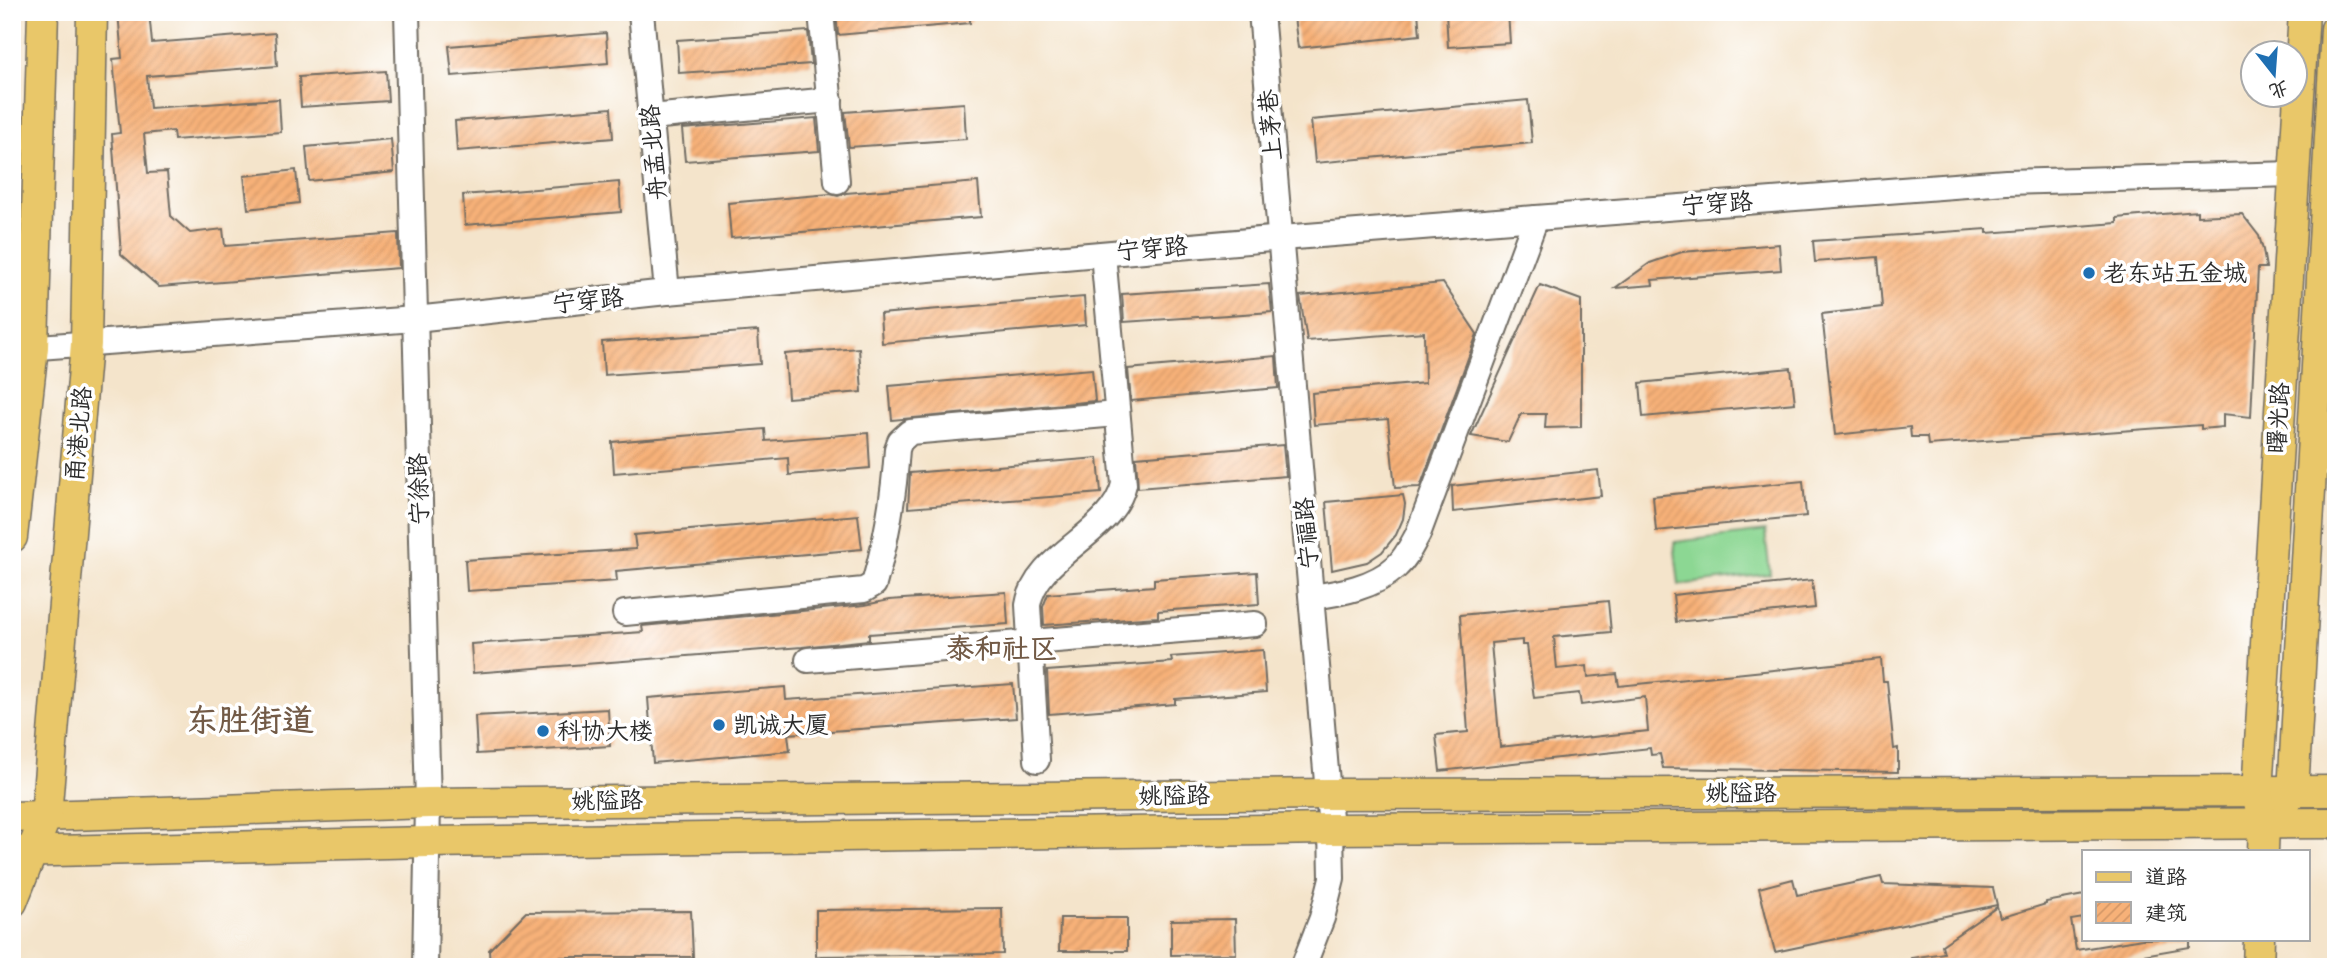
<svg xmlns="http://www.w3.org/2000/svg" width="2348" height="979" viewBox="0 0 2348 979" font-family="'Balsamiq Sans','LXGW WenKai TC',sans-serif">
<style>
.pitch{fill:#8cd793;stroke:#5c815f;stroke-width:2}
.building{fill:url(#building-hatch);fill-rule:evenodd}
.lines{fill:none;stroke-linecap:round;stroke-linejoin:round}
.minor-casing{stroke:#716c63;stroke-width:28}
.major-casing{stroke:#716c63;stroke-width:33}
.minor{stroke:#fff;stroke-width:24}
.major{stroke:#e9c769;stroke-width:30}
.poi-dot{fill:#1f6fb2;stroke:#fff;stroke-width:2.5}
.labels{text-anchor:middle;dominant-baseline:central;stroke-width:7;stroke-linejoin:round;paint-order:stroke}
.street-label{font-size:24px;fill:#2b2b2b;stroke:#fff}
.poi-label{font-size:24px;fill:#2b2b2b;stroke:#fff;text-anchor:start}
.quarter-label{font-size:28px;font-weight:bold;fill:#725a46;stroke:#fff}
.district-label{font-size:32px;font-weight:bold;fill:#725a46;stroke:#fff}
</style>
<defs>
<pattern id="building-hatch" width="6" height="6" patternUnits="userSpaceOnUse" patternTransform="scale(1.75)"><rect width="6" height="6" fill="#f7b178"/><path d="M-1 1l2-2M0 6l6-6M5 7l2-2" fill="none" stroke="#d49868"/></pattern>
</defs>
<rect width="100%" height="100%" fill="#fff"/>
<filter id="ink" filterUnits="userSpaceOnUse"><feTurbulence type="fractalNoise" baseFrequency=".0143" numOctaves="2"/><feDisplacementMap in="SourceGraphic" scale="14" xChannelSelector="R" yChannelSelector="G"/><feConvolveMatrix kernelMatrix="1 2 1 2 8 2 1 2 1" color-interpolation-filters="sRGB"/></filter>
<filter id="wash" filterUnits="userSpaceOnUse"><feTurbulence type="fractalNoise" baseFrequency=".00686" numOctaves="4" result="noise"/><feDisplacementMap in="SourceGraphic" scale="28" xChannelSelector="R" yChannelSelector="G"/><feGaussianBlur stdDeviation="1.57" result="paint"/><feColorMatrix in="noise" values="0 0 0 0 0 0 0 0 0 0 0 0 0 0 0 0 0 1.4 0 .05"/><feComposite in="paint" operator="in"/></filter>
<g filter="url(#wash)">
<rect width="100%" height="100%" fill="#f4e4cb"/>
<path class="pitch" d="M1765 531 1770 574 1679 585 1674 542Z"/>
<g id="blocks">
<g class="building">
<path d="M118 12H149L152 43 275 33 277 66 147 76 150 108 279 99 281 132 174 140 173 131 144 134 148 173 167 172 171 216 190 233 223 229 225 246 398 233 399 268 159 287 121 254 112 134 120 133 113 59 122 58Z"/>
<path d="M836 12H970V23L838 35Z"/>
<path d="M1335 12H1418L1420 35 1298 48 1294 17Z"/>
<path d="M1446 12H1508L1510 43 1448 47Z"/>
<path d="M808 31 811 64 679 73 677 40Z"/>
<path d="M606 33 608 63 452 76 449 46Z"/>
<path d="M386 71 388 101 301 107 299 77Z"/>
<path d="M1528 100 1532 143 1315 163 1311 120Z"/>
<path d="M964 103 966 139 849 147 845 112Z"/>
<path d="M611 108 613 138 457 151 455 121Z"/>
<path d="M816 118 819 151 685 161 682 129Z"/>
<path d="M391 139 394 172 309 181 306 147Z"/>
<path d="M296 170 299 203 248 209 244 176Z"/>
<path d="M619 182 621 212 465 225 463 195Z"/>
<path d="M978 182 981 217 731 238 728 203 830 194 838 196 846 193Z"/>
<path d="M2197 211V216L2242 214 2259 236 2263 250 2266 268H2258L2251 417 2223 414V427L2201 429V425L1928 445 1927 437H1911L1910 427 1835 435 1822 314 1882 307 1878 257 1815 262 1813 241 1987 229V233L2117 223V218Z"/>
<path d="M1779 244 1781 270 1652 280 1653 285 1615 288 1650 263 1682 252Z"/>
<path d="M1443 283 1477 334 1420 487 1395 488 1388 419 1314 425 1312 393 1425 383 1424 332 1307 341 1300 296Z"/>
<path d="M1269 284 1272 312 1124 322 1122 294Z"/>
<path d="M1540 285 1581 300V427L1545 428 1546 414H1521L1508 442 1471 436Z"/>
<path d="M1084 297 1086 325 882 343 880 314Z"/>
<path d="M758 331 760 364 604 375 602 342Z"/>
<path d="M859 348 862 392 788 398 785 354Z"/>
<path d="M1276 356 1278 388 1131 401 1128 369Z"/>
<path d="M1791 368 1795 403 1643 417 1640 383Z"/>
<path d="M1092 369 1095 401 892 420 889 386Z"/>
<path d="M765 429 766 441 868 433 870 468 789 475 788 458 614 473 612 442Z"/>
<path d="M1283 445 1286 476 1138 488 1136 457Z"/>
<path d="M1098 458 1101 493 908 508 910 473Z"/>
<path d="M1598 470 1601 496 1453 512 1452 486Z"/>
<path d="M1803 481 1806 516 1656 531 1653 496Z"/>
<path d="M1403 495 1405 504 1403 519 1396 535 1382 552 1367 562 1332 570 1326 502Z"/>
<path d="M858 515 862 549 616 571 617 581 467 591 465 560 636 549 634 535Z"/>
<path d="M1257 572 1259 604 1158 611V617L1044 625 1043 607 1048 594 1154 586V579Z"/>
<path d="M1812 580 1815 608 1676 622 1673 595Z"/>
<path d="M1006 592 1008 624 869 634V640L802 647 473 673 471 644 643 632 642 626 865 605 889 600Z"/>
<path d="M1608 601 1611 632 1554 637 1557 669 1587 666 1588 677 1617 674 1619 686 1881 659 1883 681H1887L1894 749 1898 748V772L1663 768 1660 754 1651 755 1650 748 1440 771 1436 735 1468 732 1460 615ZM1522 640V645H1527L1534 698 1579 693 1581 705 1645 697 1648 731 1500 747 1491 643Z"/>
<path d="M1263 650 1266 692 1175 699V704L1049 714 1047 671 1172 662 1171 657Z"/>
<path d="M1013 684 1016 718 788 734 790 751 653 763 648 698 785 687 786 700Z"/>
<path d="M608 709 610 746 477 754 475 716Z"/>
<path d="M1881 877 1883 884 1993 888 1997 905 1775 952 1759 888 1793 879 1797 895Z"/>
<path d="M2084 895V918L2071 920 2076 950 2142 939H2190V947L2074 967H1912L1911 958 1944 953 1942 945 1997 907 2000 918 2046 904V902Z"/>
<path d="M1002 908 1003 954 816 956V910Z"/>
<path d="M691 911 693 957H546L536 967H490L489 950 526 912Z"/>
<path d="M1060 918H1127V951H1059Z"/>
<path d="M1235 919 1236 954 1171 955V920Z"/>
</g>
</g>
</g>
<g filter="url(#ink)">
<use href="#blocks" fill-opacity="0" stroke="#716c63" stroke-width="2"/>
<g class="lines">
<defs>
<g id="minor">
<path d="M407 12 428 803 425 967"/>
<path d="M641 12 667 292"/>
<path d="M821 12 837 181"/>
<path d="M1261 12 1331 829 1332 878 1322 918 1303 967"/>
<path d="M651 117 830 100"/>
<path d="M12 349 415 319 667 292 1282 238 1536 218 2006 182 2294 174"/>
<path d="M2312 462 2336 463"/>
<path d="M1312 597C1341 593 1374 587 1396 567 1406 558 1412 545 1418 534L1536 218"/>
<path d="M625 613 864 590 874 584C887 539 894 495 897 449L900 441 910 432 1117 414"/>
<path d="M808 660 1255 624"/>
<path d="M1037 760 1028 605C1036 554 1113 534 1124 484L1103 254"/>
</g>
<g id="major">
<path d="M12 537 33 347 43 12"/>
<path d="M2281 805 2293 792 2336 29"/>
<path d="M12 817 428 803 1329 794 2336 791"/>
<path d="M2263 851 2264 824 2257 793 2304 12"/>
<path d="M12 852 428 842 1331 829 2336 823"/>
<path d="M12 902 46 816 86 344 92 12"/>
<path d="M2258 967 2259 939"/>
</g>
</defs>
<use href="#minor" class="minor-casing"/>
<use href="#major" class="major-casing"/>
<use href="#minor" class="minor"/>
<use href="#major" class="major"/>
</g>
</g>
<g class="poi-dot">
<circle cx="2089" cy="273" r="7"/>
<circle cx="719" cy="725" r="7"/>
<circle cx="543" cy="731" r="7"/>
</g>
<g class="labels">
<g class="street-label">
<text transform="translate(1271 125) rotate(-95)">上茅巷</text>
<text transform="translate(654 152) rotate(-95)">舟孟北路</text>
<text transform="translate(1717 204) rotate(-4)">宁穿路</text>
<text transform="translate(1152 249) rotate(-5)">宁穿路</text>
<text transform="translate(588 301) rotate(-6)">宁穿路</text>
<text transform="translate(2279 418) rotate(-87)">曙光路</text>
<text transform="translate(79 434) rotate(-85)">甬港北路</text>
<text transform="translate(419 489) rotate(-92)">宁徐路</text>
<text transform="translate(1307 533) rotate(-95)">宁福路</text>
<text x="1741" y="793">姚隘路</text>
<text transform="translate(1174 796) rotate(-1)">姚隘路</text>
<text transform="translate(607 801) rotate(-1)">姚隘路</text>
</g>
<g class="poi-label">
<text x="2103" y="273">老东站五金城</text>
<text x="733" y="725">凯诚大厦</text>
<text x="557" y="731">科协大楼</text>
</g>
<g class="quarter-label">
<text x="1002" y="649">泰和社区</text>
</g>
<g class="district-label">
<text x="250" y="721">东胜街道</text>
</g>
</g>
<rect width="2348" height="979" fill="none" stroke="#fff" stroke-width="42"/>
<rect x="2082" y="850" width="228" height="91" fill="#ffffff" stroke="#aaaaaa" stroke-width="2"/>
<rect x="2096" y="872" width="35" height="10" fill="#e9c769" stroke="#aaaaaa" stroke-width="2"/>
<text x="2145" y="884" font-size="21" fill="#2b2b2b">道路</text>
<rect x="2096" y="902" width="35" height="21" fill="url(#building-hatch)" stroke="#aaaaaa" stroke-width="2"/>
<text x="2145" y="920" font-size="21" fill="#2b2b2b">建筑</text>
<g transform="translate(2274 74) rotate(163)"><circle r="33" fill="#ffffff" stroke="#aaaaaa" stroke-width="2"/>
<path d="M0-5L12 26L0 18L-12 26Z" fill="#1f6fb2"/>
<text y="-10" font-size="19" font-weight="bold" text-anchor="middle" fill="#2b2b2b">北</text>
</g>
</svg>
